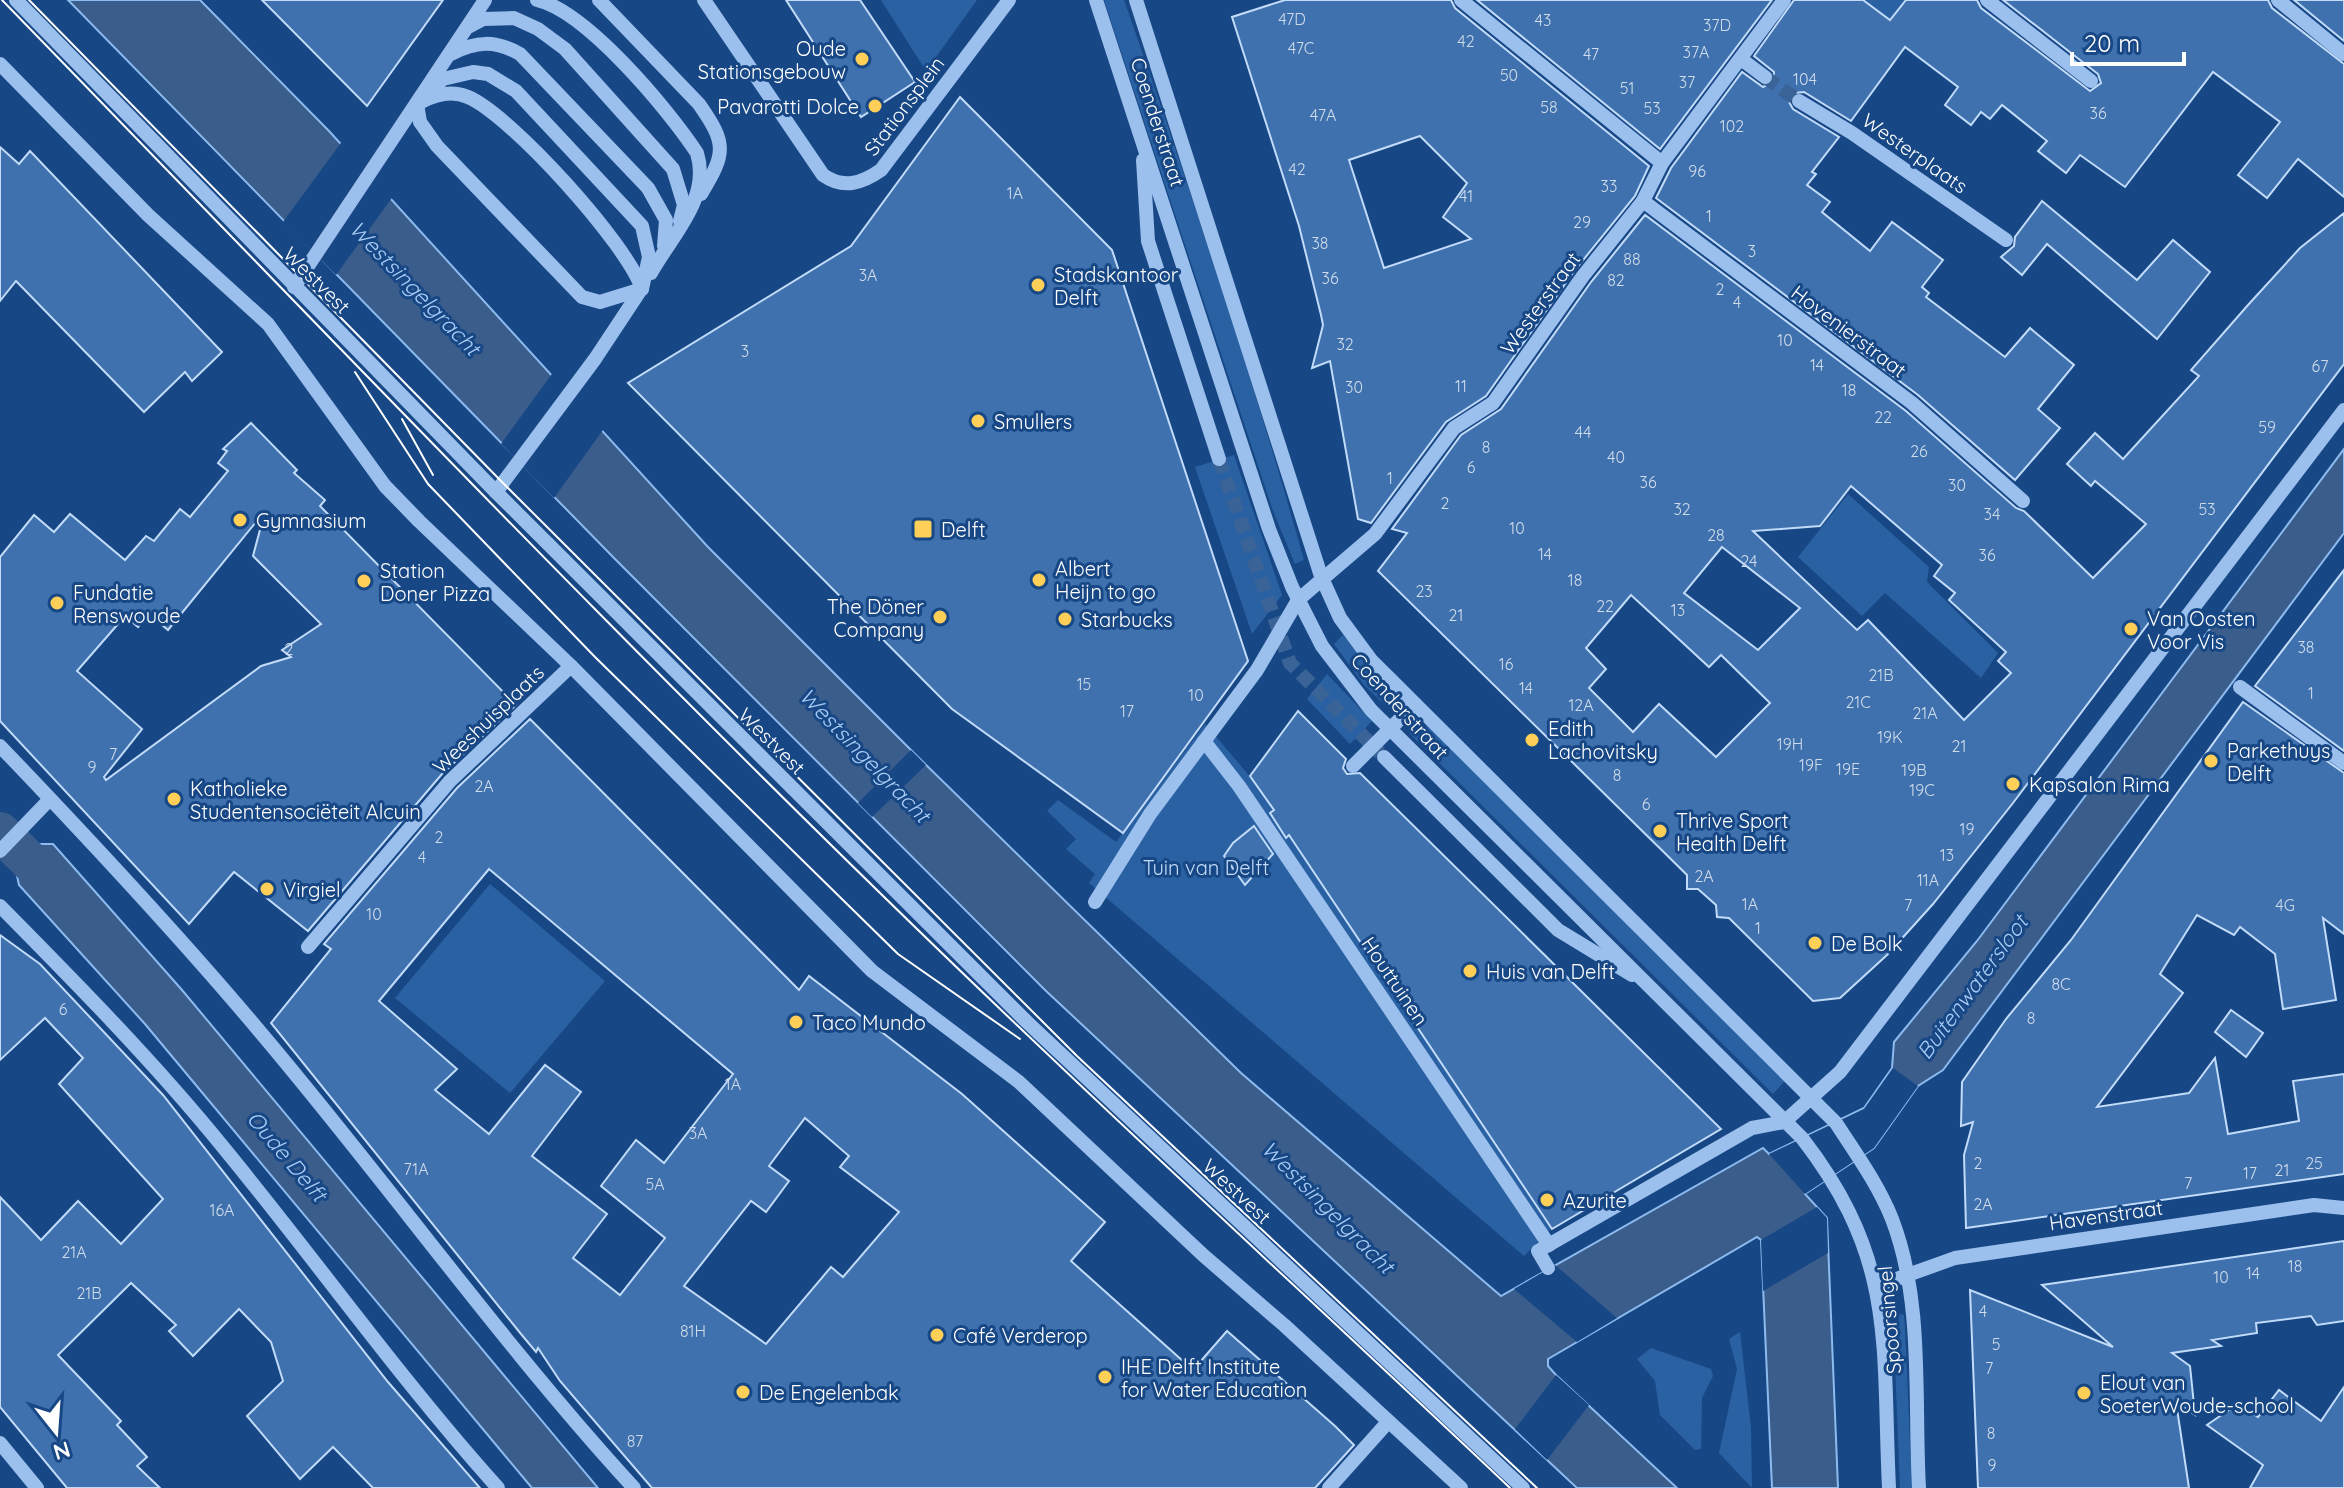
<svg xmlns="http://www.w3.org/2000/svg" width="2344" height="1488" viewBox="0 0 2344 1488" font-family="Quicksand,sans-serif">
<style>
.green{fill:#2a61a3}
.water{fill:#3a5d8b;stroke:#8ebbef;stroke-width:2}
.pier{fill:#174785}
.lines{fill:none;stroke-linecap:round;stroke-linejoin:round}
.canal{stroke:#3a5d8b;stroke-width:40}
.building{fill:#3f71ae;stroke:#c1dbf9;stroke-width:2;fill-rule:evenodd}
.minor-tunnel{stroke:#3a6397;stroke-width:14;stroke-dasharray:14 7;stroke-linecap:butt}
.minor{stroke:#9cc0ed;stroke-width:14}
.tram{stroke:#fff;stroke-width:2}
.poi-dot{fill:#ffcf58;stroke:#174785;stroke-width:3}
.labels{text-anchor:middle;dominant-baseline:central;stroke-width:6;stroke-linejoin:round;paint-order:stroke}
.number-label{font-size:16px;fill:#cfdceb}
.poi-label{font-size:20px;fill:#fff;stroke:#174785;text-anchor:start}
.street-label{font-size:20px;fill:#fff;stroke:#174785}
.park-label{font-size:20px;fill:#c1dbf9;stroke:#174785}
.water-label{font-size:22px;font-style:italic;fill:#a7cbf4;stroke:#174785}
</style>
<rect width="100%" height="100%" fill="#174785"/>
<g class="green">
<path d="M881 0H977L926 71Z"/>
<path d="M1104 0H1124C1189 185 1251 371 1304 560L1295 564 1273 511Z"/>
<path d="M1863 0H1906L1891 20Z"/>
<path d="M1234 455 1282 595 1252 634 1195 467Z"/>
<path d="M1848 494 1929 567 1927 582 1998 653 1981 678 1885 593 1862 616 1798 557Z"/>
<path d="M1343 635 1391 689 1393 701 1388 708 1364 685 1334 644Z"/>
<path d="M1327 674 1372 721 1350 744 1307 699Z"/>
<path d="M1205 724 1253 780 1552 1228 1524 1256 1089 883 1095 874 1066 849 1076 839 1047 811 1058 800 1116 842Z"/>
<path d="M1419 725 1428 726 1785 1081 1773 1094 1409 733Z"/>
<path d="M490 884 605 981 510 1093 395 998Z"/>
<path d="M1900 1314 1904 1315 1905 1328 1912 1488H1900L1894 1339Z"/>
<path d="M1740 1332 1751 1428 1752 1488 1719 1453 1737 1369 1729 1339Z"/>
<path d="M1651 1348 1711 1369 1713 1376 1702 1398 1701 1449 1695 1450 1660 1415 1655 1381 1637 1359Z"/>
</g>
<g class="water">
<path d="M68 0H200L329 131 708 547 918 757 1241 1073 1501 1296 1763 1148 1769 1154 1864 1108 1892 1068 1894 1042 1977 941 2344 449V533L1943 1070 1918 1086 1874 1148 1805 1194 1827 1218 1838 1488H1772L1761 1240 1757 1237 1548 1359V1366L1556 1375 1677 1488H1577L1045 990 614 558Z"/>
<path d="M36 844H53L182 990 598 1488H532L145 1024 19 885 15 866Z"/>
</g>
<g class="pier">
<path d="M343 140 394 195 336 275 283 222Z"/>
<path d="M554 371 605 427 554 498 501 444Z"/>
<path d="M911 750 926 765 872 817 858 803Z"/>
<path d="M1893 1068 1918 1086 1874 1148 1805 1194 1769 1154 1864 1109Z"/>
<path d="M1817 1207 1827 1218 1828 1253 1763 1291 1761 1240Z"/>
<path d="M1555 1265 1617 1318 1577 1342 1514 1289Z"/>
<path d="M1556 1375 1589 1405 1547 1460 1515 1429Z"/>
</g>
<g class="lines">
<path class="canal" d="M0 832 62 893"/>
</g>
<g class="building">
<path d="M262 0H443L367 106Z"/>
<path d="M786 0H860L915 82 861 117Z"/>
<path d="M1285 0H1451L1455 8 1649 166 1635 196 1575 270 1486 396 1446 422 1371 523 1358 519 1330 361 1312 368 1323 325 1321 315 1299 226 1232 17ZM1420 136 1467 183 1443 217 1471 239 1384 268 1349 160Z"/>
<path d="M1477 0H1772L1660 149Z"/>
<path d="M1794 0H1863L1890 20 1906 0H1977L1981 8 2090 91 2101 83 2098 74 2003 0H2268L2272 8 2344 64V197L2298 159 2267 198 2238 175 2280 122 2213 72 2125 187 2080 155 2066 173 2038 151 2047 141 2002 105 1990 119 1981 112 1971 125 1945 105 1958 87 1905 47 1851 121 1804 92 1794 93 1789 102 1793 109 1839 137 1812 172 1816 174 1807 185 1830 202 1822 212 1870 251 1892 222 1943 260 1922 287 1929 293 1926 297 2005 357 2030 328 2074 365 2038 409 2060 428 2015 480 1918 395 1656 198 1671 168 1742 72 1763 87 1773 82 1774 72 1754 56Z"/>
<path d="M2294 0H2344V41Z"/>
<path d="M960 97 1112 250 1248 661 1123 833 952 709 628 383 851 246Z"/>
<path d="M0 147 19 164 30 151 222 352 192 381 185 372 144 412 16 281 0 301Z"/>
<path d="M2042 201 2137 280 2173 240 2210 272 2157 339 2047 244 2022 275 2001 257 2014 246 2015 237Z"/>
<path d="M2344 213V364L2013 803 1933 904 1887 955 1840 998 1813 1001 1729 918 1717 917 1716 905 1698 889H1687V875L1378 571 1407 533 1392 529 1461 435 1501 409 1591 282 1645 215 1906 411 2016 508 2024 511 2093 578 2146 524 2095 481 2091 486 2067 464 2095 433 2123 459 2199 376 2191 370 2248 305 2300 248ZM1851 486 1942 565 1934 576 1955 593 1949 600 2006 652 1998 661 2011 673 1964 720 1868 620 1857 630 1753 531 1820 526ZM1722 547 1800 608 1758 650 1684 593ZM1631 595 1709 667 1721 655 1770 703 1716 757 1659 704 1633 732 1589 688 1606 669 1586 648Z"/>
<path d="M251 423 297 470 294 473 325 500 320 506 516 705 442 774 308 931 234 872 189 924 0 721V557L34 515 54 532 70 514 125 560 146 536 154 541 180 509 190 517 228 471 218 463 227 451 223 449ZM265 511 253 556 321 624 282 650 291 657 261 666 106 780 104 777 142 729 77 671 125 616 138 627 149 614 168 630Z"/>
<path d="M2344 570V751L2255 686Z"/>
<path d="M2243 702 2344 773V934L2323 918 2336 1000 2283 1009 2275 954 2240 927 2234 935 2197 915 2160 974 2183 993 2097 1107 2189 1093 2215 1058 2228 1134 2299 1121 2293 1081 2344 1074V1174L1966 1228 1964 1155 1973 1122 1961 1126 1962 1082 2006 1019 2071 940Z"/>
<path d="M1298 711 1346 759 1343 768 1347 774 1360 773 1721 1129 1552 1229 1289 835 1286 838 1270 813 1274 810 1250 776Z"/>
<path d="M530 719 799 990 809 976 962 1094 1105 1222 1071 1261 1193 1370 1227 1331 1335 1426 1354 1445 1315 1488H652L560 1381 538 1348 536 1352 521 1334 271 1023 331 949 324 944 457 788ZM489 869 733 1074 664 1163 636 1140 601 1186 665 1238 620 1295 573 1258 607 1214 532 1156 581 1092 545 1065 489 1134 435 1090 457 1069 379 1001ZM805 1118 849 1156 840 1167 899 1212 843 1277 831 1267 766 1344 684 1286 751 1201 766 1212 789 1181 769 1166Z"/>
<path d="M1254 826 1273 854 1245 885 1224 856 1233 843Z"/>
<path d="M0 935 40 964 163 1095 388 1382 480 1488H373L333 1447 300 1479 247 1416 283 1381 271 1342 239 1309 193 1356 169 1331 176 1325 131 1283 58 1355 121 1421 117 1425 147 1457 137 1466 160 1488H67L0 1407V1197L41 1240 78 1201 121 1244 163 1199 59 1084 83 1058 45 1018 0 1060Z"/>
<path d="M2231 1010 2263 1033 2246 1057 2215 1032Z"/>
<path d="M2344 1241V1321L2317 1325 2311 1316 2256 1323 2257 1333 2212 1340 2221 1346 2172 1353 2190 1366 2195 1415 2176 1402 2189 1488H1978L1970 1290 2113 1347 2042 1285Z"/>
<path d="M2344 1387V1488H2250L2263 1465 2207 1425 2239 1403 2258 1417 2279 1390 2321 1421Z"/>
</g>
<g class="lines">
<g class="minor-tunnel">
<path d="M1765 77 1799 101"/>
<path d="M1219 459 1290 663 1380 753"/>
</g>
<g class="minor">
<path d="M16 0 496 492 1027 1022 1523 1488"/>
<path d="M537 0C586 11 668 109 697 153 711 199 672 235 651 273"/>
<path d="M599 0 699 104C727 144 726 153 701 194"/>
<path d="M704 0 823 175C843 189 861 184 881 170L1009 0"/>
<path d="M1096 0 1269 529 1292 587 1322 646 1371 710 1802 1138C1897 1261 1882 1343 1889 1488"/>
<path d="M1136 0 1321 576 1340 618 1371 660 1836 1123C1856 1154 1878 1184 1892 1219 1924 1302 1914 1400 1919 1488"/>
<path d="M1461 0 1662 163"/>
<path d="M1987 0 2091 81"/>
<path d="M2278 0 2344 54"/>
<path d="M468 27 483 19 514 18 538 29 565 49 673 169 684 205 680 221"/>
<path d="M451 54C476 41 495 40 520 54L648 188 666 220 664 246"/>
<path d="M1741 59 1765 77"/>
<path d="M0 64 148 215 268 324 385 486 419 521 571 666 872 971 1019 1082 1203 1255 1284 1325 1461 1488"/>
<path d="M473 72 488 74 516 91 642 226 649 257 642 289 600 302 582 297 437 146 420 122 417 104 443 79Z"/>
<path d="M1799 101 1852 133 2006 240"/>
<path d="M421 102C436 94 452 90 468 97 511 115 628 245 642 289"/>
<path d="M1143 160 1148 241 1219 459"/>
<path d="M1643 201 1912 403 2023 501"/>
<path d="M294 287 485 0"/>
<path d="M496 492 595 359 640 291"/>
<path d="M2240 687 2344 763"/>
<path d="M1204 741 1239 786 1549 1245"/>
<path d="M0 746C89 839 178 934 261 1033 388 1183 502 1344 634 1488"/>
<path d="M1384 757 1558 930 1632 975"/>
<path d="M1353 766 1415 704"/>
<path d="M0 851 50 799"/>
<path d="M1095 902 1150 814 1257 670 1298 600 1375 534 1454 428 1493 403 1583 276 1643 201 1662 163 1784 0"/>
<path d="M0 906C77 984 154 1062 223 1147 316 1260 400 1379 498 1488"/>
<path d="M308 947 450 781 571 666"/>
<path d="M1548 1268 1538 1251 1752 1128 1784 1122 1840 1072 2344 410"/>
<path d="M1877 1286 1955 1258 2314 1205 2344 1208"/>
<path d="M0 1443 37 1488"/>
<path d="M1329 1488 1388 1422"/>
</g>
<g class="tram">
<path d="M2 0C331 338 657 681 998 1007 1167 1169 1340 1327 1510 1488"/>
<path d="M29 0 503 483 1077 1056 1537 1488"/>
<path d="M355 372 428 484 595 657 898 954 1020 1039"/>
<path d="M402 419 433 475"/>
</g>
</g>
<g class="poi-dot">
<circle cx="862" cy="59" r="8"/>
<circle cx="875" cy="106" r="8"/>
<circle cx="1038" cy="285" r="8"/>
<circle cx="978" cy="421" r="8"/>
<circle cx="240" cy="520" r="8"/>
<rect x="913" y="519" width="20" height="20" rx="4"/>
<circle cx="1039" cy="580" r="8"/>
<circle cx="364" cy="581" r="8"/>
<circle cx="57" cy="603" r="8"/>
<circle cx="940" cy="617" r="8"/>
<circle cx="1065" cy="619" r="8"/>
<circle cx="2131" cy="629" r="8"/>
<circle cx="1532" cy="740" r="8"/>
<circle cx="2211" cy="761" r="8"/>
<circle cx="2013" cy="784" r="8"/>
<circle cx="174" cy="799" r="8"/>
<circle cx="1660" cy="831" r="8"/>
<circle cx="267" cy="889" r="8"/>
<circle cx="1815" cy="943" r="8"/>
<circle cx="1470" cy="971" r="8"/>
<circle cx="796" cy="1022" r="8"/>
<circle cx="1547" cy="1200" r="8"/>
<circle cx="937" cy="1335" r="8"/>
<circle cx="1105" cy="1377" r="8"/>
<circle cx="743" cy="1392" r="8"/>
<circle cx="2084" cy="1393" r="8"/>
</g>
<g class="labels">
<g class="number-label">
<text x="1292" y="19">47D</text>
<text x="1543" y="20">43</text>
<text x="1717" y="25">37D</text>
<text x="1466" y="41">42</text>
<text x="1301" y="48">47C</text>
<text x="1696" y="52">37A</text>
<text x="1591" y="54">47</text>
<text x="1509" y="75">50</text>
<text x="1805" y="79">104</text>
<text x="1687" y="82">37</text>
<text x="1627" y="88">51</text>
<text x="1549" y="107">58</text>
<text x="1652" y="108">53</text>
<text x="2098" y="113">36</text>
<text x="1323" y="115">47A</text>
<text x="1732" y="126">102</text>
<text x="1297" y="169">42</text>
<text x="1697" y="171">96</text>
<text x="1609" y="186">33</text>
<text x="1015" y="193">1A</text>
<text x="1466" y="196">41</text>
<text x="1709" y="216">1</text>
<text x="1582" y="222">29</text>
<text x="1320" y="243">38</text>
<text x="1752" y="251">3</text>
<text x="1632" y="259">88</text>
<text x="868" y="275">3A</text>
<text x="1330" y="278">36</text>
<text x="1616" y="280">82</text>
<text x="1720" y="289">2</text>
<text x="1737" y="302">4</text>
<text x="1785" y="340">10</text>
<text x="1345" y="344">32</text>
<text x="745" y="351">3</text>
<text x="1817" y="365">14</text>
<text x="2320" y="366">67</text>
<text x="1461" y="386">11</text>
<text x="1354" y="387">30</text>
<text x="1849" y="390">18</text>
<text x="1883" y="417">22</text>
<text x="2267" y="427">59</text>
<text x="1583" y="432">44</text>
<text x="1486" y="447">8</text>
<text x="1919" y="451">26</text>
<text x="1616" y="457">40</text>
<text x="1471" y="467">6</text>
<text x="1390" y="478">1</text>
<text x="1648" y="482">36</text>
<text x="1957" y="485">30</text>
<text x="1445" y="503">2</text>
<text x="1682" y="509">32</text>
<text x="2207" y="509">53</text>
<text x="1992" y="514">34</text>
<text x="1517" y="528">10</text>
<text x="1716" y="535">28</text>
<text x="1545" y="554">14</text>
<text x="1987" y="555">36</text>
<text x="1749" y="561">24</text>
<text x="1575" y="580">18</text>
<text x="1424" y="591">23</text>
<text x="1605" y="606">22</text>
<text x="1678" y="610">13</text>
<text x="1456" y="615">21</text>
<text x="2306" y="647">38</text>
<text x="289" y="649">2</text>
<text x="1506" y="664">16</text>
<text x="1881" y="675">21B</text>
<text x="1084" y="684">15</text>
<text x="1526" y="688">14</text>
<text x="2311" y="693">1</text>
<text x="1196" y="695">10</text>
<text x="1858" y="702">21C</text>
<text x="1581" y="705">12A</text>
<text x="1127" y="711">17</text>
<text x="1925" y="713">21A</text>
<text x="1890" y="737">19K</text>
<text x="1790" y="744">19H</text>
<text x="1959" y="746">21</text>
<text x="113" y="754">7</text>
<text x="1811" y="765">19F</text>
<text x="92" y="767">9</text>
<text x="1848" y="769">19E</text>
<text x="1914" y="770">19B</text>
<text x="1617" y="775">8</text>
<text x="484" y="786">2A</text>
<text x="1922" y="790">19C</text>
<text x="1646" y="804">6</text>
<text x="1967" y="829">19</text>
<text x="439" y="837">2</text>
<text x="1947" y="855">13</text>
<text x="422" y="857">4</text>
<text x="1704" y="876">2A</text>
<text x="1928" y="880">11A</text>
<text x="1750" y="904">1A</text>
<text x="1908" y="905">7</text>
<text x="2285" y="905">4G</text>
<text x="374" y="914">10</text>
<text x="1758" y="928">1</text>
<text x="2061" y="984">8C</text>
<text x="63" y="1009">6</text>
<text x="2031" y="1018">8</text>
<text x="733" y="1084">1A</text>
<text x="698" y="1133">3A</text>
<text x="1978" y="1163">2</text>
<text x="2314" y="1163">25</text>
<text x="416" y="1169">71A</text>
<text x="2282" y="1170">21</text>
<text x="2250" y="1173">17</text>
<text x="2188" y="1183">7</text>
<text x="655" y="1184">5A</text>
<text x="1983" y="1204">2A</text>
<text x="222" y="1210">16A</text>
<text x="74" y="1252">21A</text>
<text x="2295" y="1266">18</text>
<text x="2253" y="1273">14</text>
<text x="2221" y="1277">10</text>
<text x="89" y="1293">21B</text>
<text x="1983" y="1311">4</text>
<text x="693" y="1331">81H</text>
<text x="1996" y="1344">5</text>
<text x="1989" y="1368">7</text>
<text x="1991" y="1433">8</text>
<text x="635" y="1441">87</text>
<text x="1992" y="1465">9</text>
</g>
<g class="poi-label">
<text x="846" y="48" text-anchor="end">Oude<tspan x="846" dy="23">Stationsgebouw</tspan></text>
<text x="859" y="106" text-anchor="end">Pavarotti Dolce</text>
<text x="1054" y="274">Stadskantoor<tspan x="1054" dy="23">Delft</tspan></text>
<text x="994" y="421">Smullers</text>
<text x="256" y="520">Gymnasium</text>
<text x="941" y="529">Delft</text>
<text x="1055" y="568">Albert<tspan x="1055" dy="23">Heijn to go</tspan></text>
<text x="380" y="570">Station<tspan x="380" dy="23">Doner Pizza</tspan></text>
<text x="73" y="592">Fundatie<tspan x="73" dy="23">Renswoude</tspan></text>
<text x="924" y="606" text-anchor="end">The Döner<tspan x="924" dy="23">Company</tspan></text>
<text x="2147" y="618">Van Oosten<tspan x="2147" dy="23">Voor Vis</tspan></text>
<text x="1081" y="619">Starbucks</text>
<text x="1548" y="728">Edith<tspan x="1548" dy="23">Lachovitsky</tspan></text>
<text x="2227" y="750">Parkethuys<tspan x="2227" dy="23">Delft</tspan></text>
<text x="2029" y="784">Kapsalon Rima</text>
<text x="190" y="788">Katholieke<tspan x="190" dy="23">Studentensociëteit Alcuin</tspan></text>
<text x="1676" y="820">Thrive Sport<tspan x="1676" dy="23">Health Delft</tspan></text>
<text x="283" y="889">Virgiel</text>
<text x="1831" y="943">De Bolk</text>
<text x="1486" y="971">Huis van Delft</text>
<text x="812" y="1022">Taco Mundo</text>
<text x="1563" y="1200">Azurite</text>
<text x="953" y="1335">Café Verderop</text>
<text x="1121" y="1366">IHE Delft Institute<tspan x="1121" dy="23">for Water Education</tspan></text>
<text x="2100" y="1382">Elout van<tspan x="2100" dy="23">SoeterWoude-school</tspan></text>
<text x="759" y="1392">De Engelenbak</text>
</g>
<g class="street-label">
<text transform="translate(904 106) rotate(-53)">Stationsplein</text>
<text transform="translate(1158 122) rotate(72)">Coenderstraat</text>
<text transform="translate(1915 153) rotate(35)">Westerplaats</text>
<text transform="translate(317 280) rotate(45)">Westvest</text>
<text transform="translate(1540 303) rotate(-54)">Westerstraat</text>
<text transform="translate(1849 331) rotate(37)">Hovenierstraat</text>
<text transform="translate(1400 706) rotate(48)">Coenderstraat</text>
<text transform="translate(488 719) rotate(-44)">Weeshuisplaats</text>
<text transform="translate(772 741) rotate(45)">Westvest</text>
<text transform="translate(1395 981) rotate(56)">Houttuinen</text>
<text transform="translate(1237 1191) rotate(43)">Westvest</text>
<text transform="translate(2106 1215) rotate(-8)">Havenstraat</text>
<text transform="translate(1889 1320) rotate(-95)">Spoorsingel</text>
</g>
<g class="park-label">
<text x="1206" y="867">Tuin van Delft</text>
</g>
<g class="water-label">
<text transform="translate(415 288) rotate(46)">Westsingelgracht</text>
<text transform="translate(865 755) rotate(46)">Westsingelgracht</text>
<text transform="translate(1972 987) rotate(-54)">Buitenwatersloot</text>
<text transform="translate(287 1156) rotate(50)">Oude Delft</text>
<text transform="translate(1328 1207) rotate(45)">Westsingelgracht</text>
</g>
</g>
<g transform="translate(56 1432) rotate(163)" stroke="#174785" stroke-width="6" paint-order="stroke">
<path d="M0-6L14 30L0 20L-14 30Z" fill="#ffffff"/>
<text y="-12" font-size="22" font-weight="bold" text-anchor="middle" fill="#ffffff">N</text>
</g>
<path d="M2072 52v12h112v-12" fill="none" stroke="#ffffff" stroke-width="4"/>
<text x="2084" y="52" font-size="24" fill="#ffffff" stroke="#174785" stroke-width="6" paint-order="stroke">20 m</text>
</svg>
